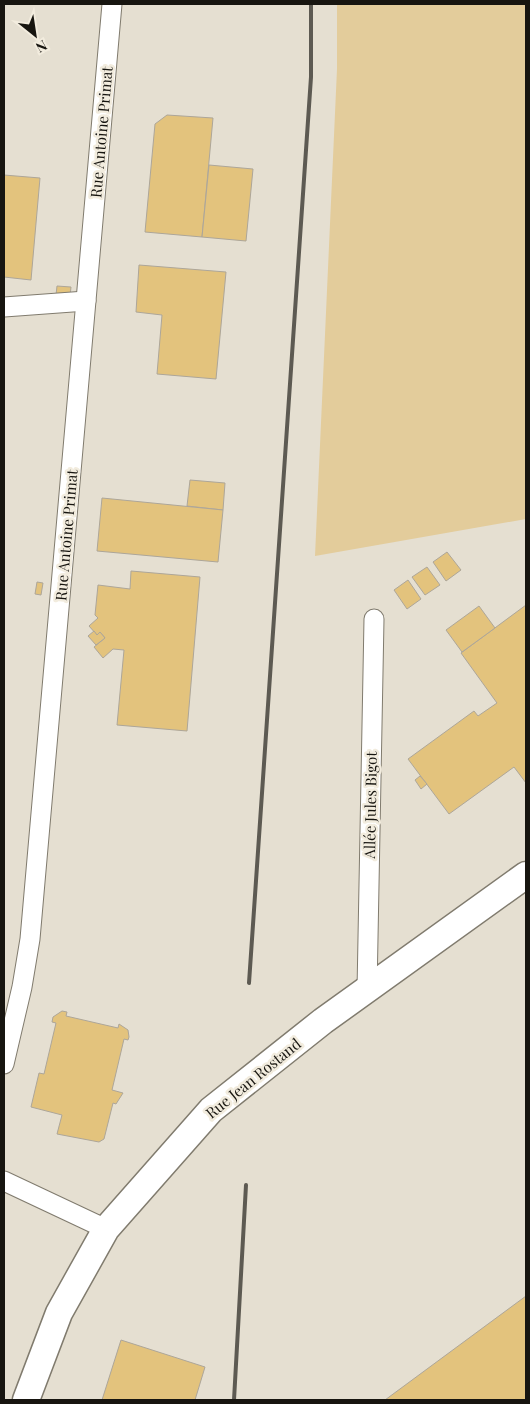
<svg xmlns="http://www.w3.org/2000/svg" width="530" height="1404" viewBox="0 0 530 1404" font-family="'Playfair Display',serif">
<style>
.green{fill:#e3cc9b}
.building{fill:#e3c37d;stroke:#ada699}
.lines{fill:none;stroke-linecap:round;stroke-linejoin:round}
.street-casing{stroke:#807b6e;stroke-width:21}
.secondary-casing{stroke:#807b6e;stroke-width:29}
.street{stroke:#fff;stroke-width:19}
.secondary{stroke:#fff;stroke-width:26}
.rail{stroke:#5d5a52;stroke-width:4}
.labels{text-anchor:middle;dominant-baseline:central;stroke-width:5;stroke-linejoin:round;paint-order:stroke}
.street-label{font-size:15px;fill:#171510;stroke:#f2ecde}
</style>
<rect width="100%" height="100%" fill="#e5dfd1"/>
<path class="green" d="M337 4H526V519L315 556 337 69Z"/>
<g class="building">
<path d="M167 115 213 118 202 237 145 232 155 124Z"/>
<path d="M209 165 253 169 246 241 202 237Z"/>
<path d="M4 175 40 178 31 280 4 277Z"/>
<path d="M139 265 226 272 216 379 157 374 162 315 136 312Z"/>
<path d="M57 286 71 287 70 296 56 295Z"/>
<path d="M190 480 225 483 223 510 187 506Z"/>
<path d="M102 498 223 510 218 562 97 551Z"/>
<path d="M447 552 461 570 446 581 433 562Z"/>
<path d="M427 567 440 585 425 595 412 577Z"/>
<path d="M131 571 200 577 187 731 117 725 124 650 113 649 103 658 94 647 105 638 100 632 97 635 89 626 98 618 95 615 98 585 130 589Z"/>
<path d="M408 580 421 599 407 609 394 590Z"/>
<path d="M37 582 43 583 41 595 35 594Z"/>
<path d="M526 605V783L514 767 449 814 408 759 474 711 478 716 497 703 461 653Z"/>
<path d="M479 606 495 628 462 652 446 630Z"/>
<path d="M94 631 97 635 100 632 105 638 96 645 88 636Z"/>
<path d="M420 776 427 784 421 789 415 780Z"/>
<path d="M62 1011 67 1012 66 1016 118 1028 119 1024 128 1030 129 1037 128 1040 124 1039 112 1090 123 1093 116 1104 113 1103 104 1139 99 1142 57 1134 62 1115 31 1107 39 1073 44 1074 56 1023 52 1022 53 1017Z"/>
<path d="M526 1296V1400H385Z"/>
<path d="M121 1340 205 1367 195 1400H102Z"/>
</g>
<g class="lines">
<defs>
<g id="street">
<path d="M4 307 86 301"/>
<path d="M367 991 374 619"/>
<path d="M4 1064 22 987 30 939 112 4"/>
<path d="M4 1181 106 1229"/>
</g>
<path id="secondary" d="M26 1400 59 1313 106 1229 211 1110 323 1021 526 875"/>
</defs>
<use href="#street" class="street-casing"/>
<use href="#secondary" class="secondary-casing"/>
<use href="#street" class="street"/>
<use href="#secondary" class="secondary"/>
<g class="rail">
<path d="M249 983 311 77V4"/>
<path d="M234 1400 246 1185"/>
</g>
</g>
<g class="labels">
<g class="street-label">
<text transform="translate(101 132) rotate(-85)">Rue Antoine Primat</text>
<text transform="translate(66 535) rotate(-85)">Rue Antoine Primat</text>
<text transform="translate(370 805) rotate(-89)">Allée Jules Bigot</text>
<text transform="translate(253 1078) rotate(-39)">Rue Jean Rostand</text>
</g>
</g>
<rect width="530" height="1404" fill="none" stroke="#171510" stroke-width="10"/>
<g transform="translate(35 35) rotate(150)" stroke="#f2ecde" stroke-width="4" paint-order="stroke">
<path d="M0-4L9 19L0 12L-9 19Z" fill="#171510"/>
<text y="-8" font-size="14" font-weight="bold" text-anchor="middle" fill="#171510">N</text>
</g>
</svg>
